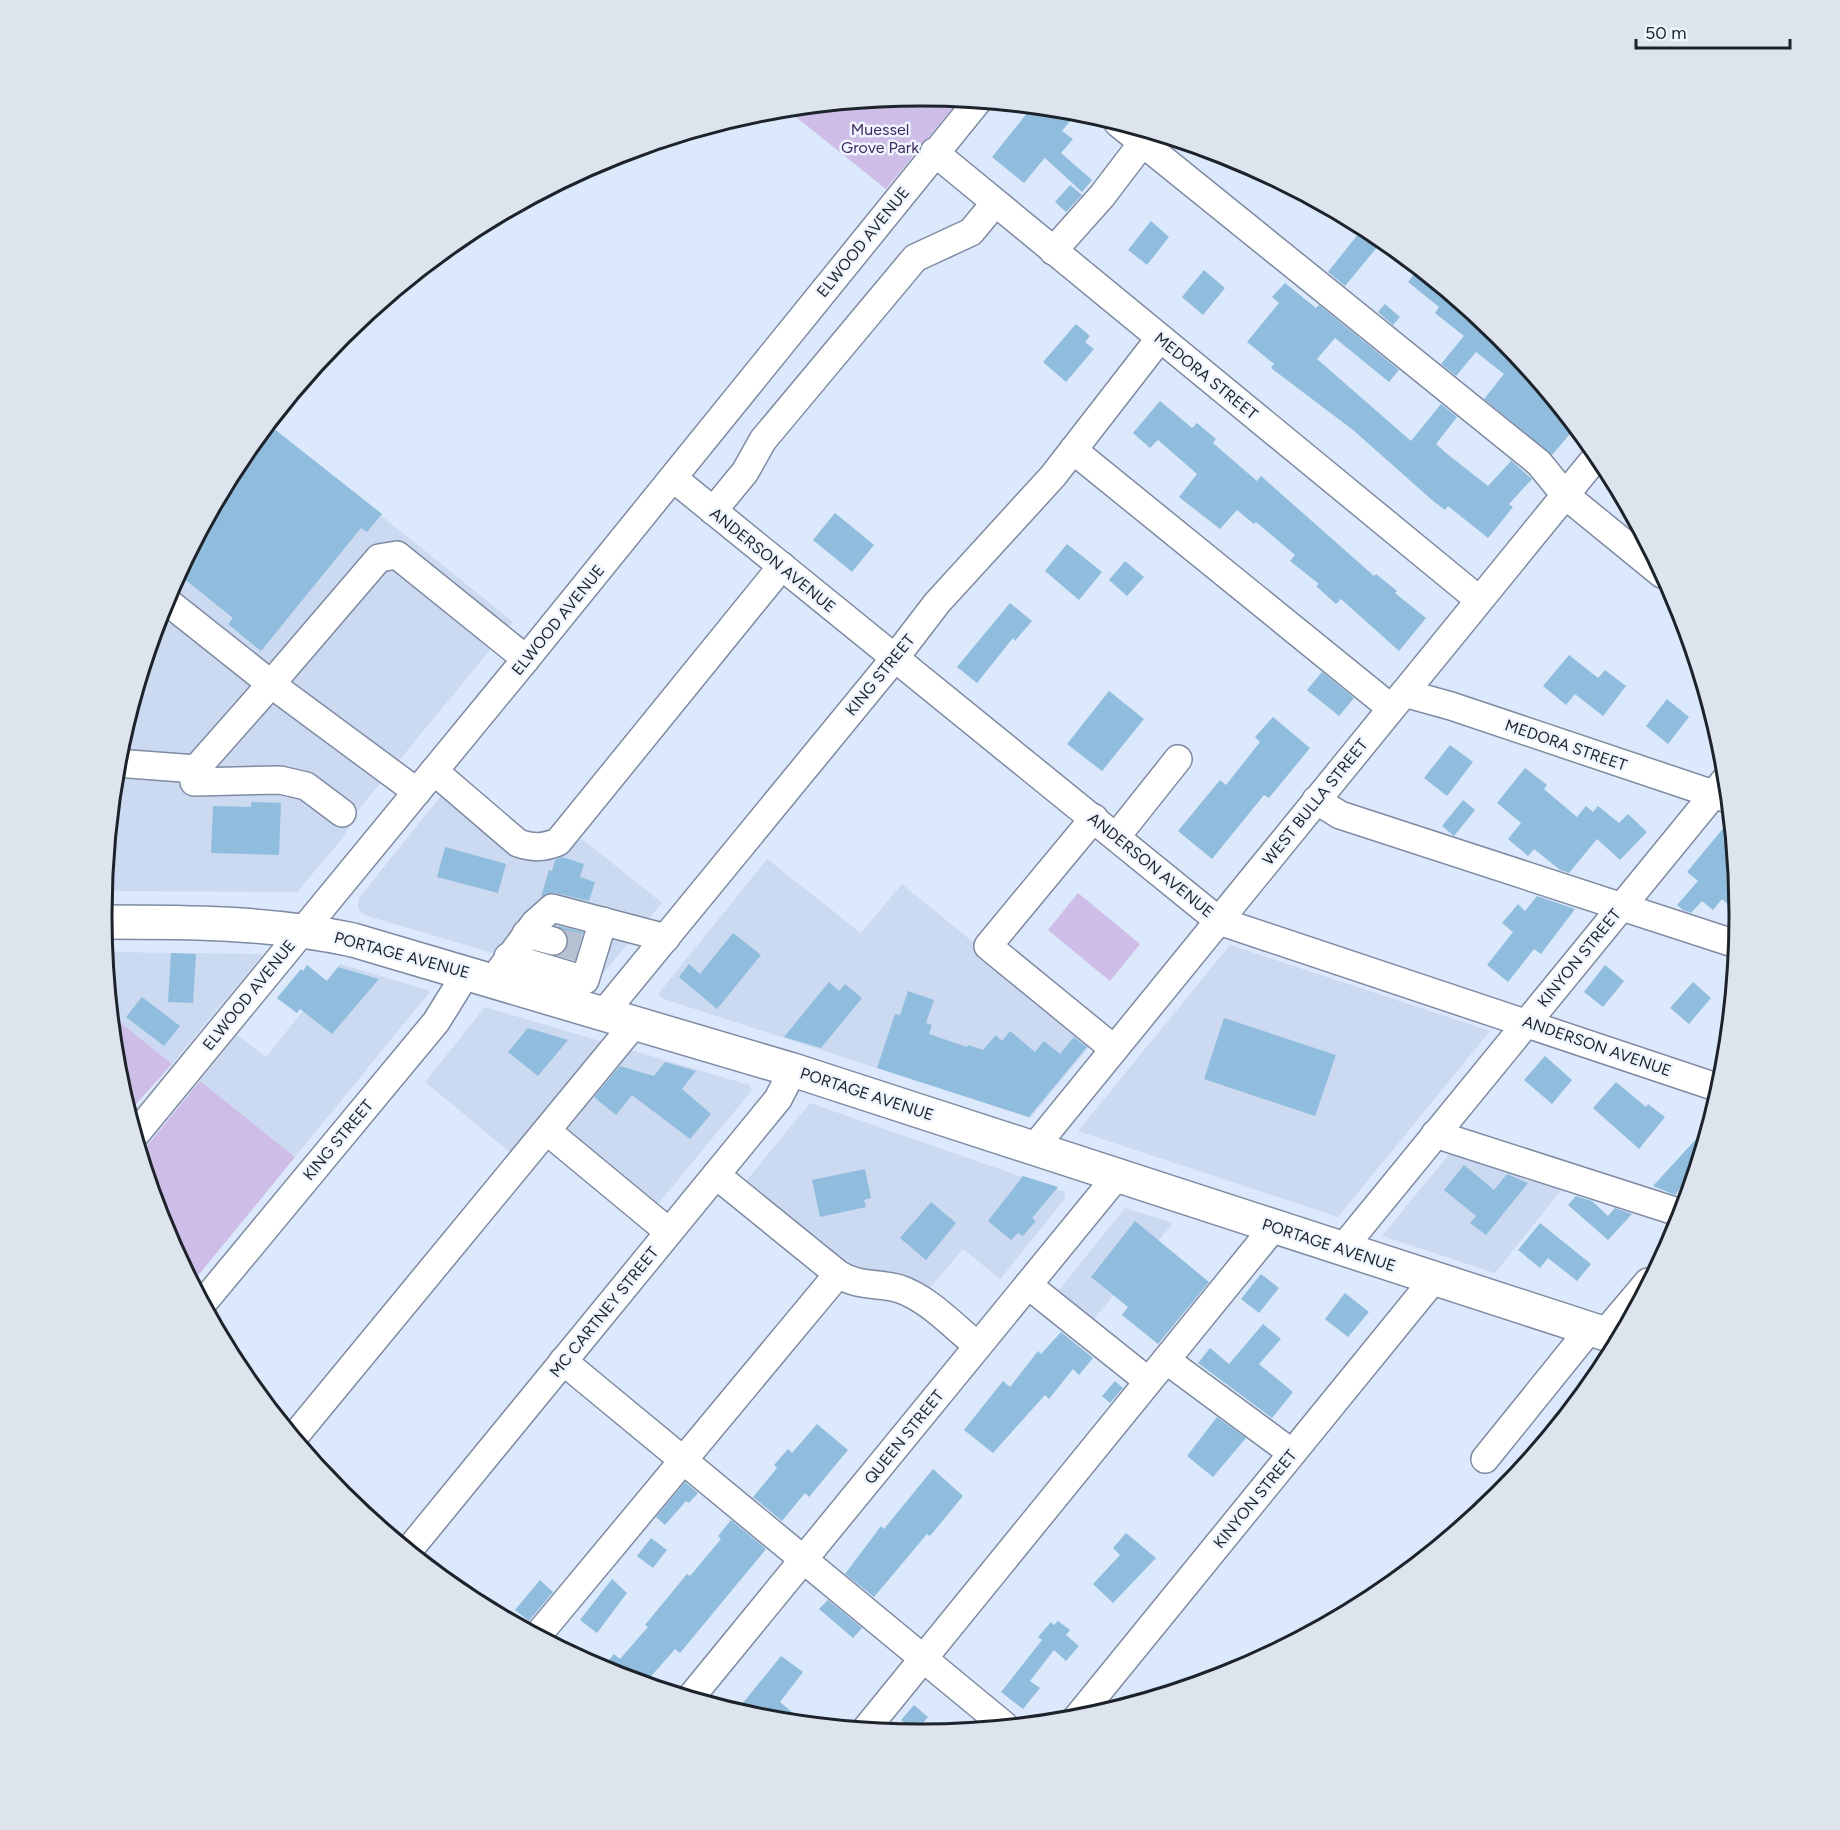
<svg xmlns="http://www.w3.org/2000/svg" width="1840" height="1830" viewBox="0 0 1840 1830" font-family="Figtree,sans-serif">
<style>
.built{fill:#cbd9f1}
.green{fill:#cdbde7}
.building{fill:#90bddd}
.lines{fill:none;stroke-linecap:round;stroke-linejoin:round}
.minor-tunnel{stroke:#b6c1d1;stroke-width:27;stroke-dasharray:27 14;stroke-linecap:butt}
.minor-casing{stroke:#7e8ba2;stroke-width:30}
.major-casing{stroke:#7e8ba2;stroke-width:36}
.minor{stroke:#fff;stroke-width:27}
.major{stroke:#fff;stroke-width:33}
.labels{text-anchor:middle;dominant-baseline:central;stroke-width:5;stroke-linejoin:round;paint-order:stroke}
.park-label{font-size:16px;fill:#422960;stroke:#eff5ff}
.street-label{font-size:16px;fill:#1d232b;stroke:#eff5ff}
.rim{fill:none;stroke:#1d232b;stroke-width:3}
</style>
<rect width="100%" height="100%" fill="#dce8fb"/>
<g class="built">
<path d="M268 424 513 622 359 809 342 839 297 892 103 891 117 755 163 601 239 460Z"/>
<path d="M445 791 551 853 582 839 662 903 595 983 364 915 358 908 359 898Z"/>
<path d="M767 859 861 933 902 884 1094 1041 1030 1118 661 998 659 993Z"/>
<path d="M1230 945 1490 1031 1338 1217 1078 1131Z"/>
<path d="M113 952 263 954 172 1064 117 1020Z"/>
<path d="M340 964 428 990 429 993 295 1157 200 1081 237 1035 266 1057Z"/>
<path d="M485 1007 610 1044 517 1158 425 1082Z"/>
<path d="M624 1048 749 1085 752 1090 653 1210 557 1132Z"/>
<path d="M810 1103 1065 1192 1064 1200 1000 1279 963 1249 928 1290 841 1269 742 1186Z"/>
<path d="M1456 1146 1567 1183 1495 1273 1382 1236Z"/>
<path d="M1125 1208 1173 1223 1089 1325 1054 1296Z"/>
</g>
<g class="green">
<path d="M920 96 959 100 886 189 786 109Z"/>
<path d="M1078 893 1140 944 1110 981 1048 930Z"/>
<path d="M106 971 114 974 117 1020 172 1064 128 1113 117 1074Z"/>
<path d="M200 1081 295 1157 192 1283 163 1228 141 1153Z"/>
</g>
<g class="building">
<path d="M1032 107 1077 112 1062 131 1073 139 1061 153 1092 180 1082 192 1045 158 1048 154 1024 183 992 157Z"/>
<path d="M1070 185 1082 195 1066 212 1055 202Z"/>
<path d="M1151 221 1169 237 1147 265 1128 250Z"/>
<path d="M1363 228 1383 240 1345 286 1328 272Z"/>
<path d="M1418 269 1499 336 1575 428 1552 455 1484 399 1504 374 1476 352 1456 376 1441 364 1464 336 1435 313 1439 307 1408 282Z"/>
<path d="M1204 270 1225 288 1203 315 1182 297Z"/>
<path d="M1285 283 1316 308 1319 305 1399 370 1389 382 1335 338 1317 359 1411 441 1441 404 1457 417 1436 444 1446 453 1488 486 1511 461 1507 457 1532 479 1509 504 1513 507 1488 538 1448 506 1445 510 1432 500 1353 430 1271 368 1274 364 1247 342 1279 303 1272 297Z"/>
<path d="M1385 304 1400 317 1393 325 1378 312Z"/>
<path d="M1076 324 1090 336 1085 342 1094 349 1066 382 1043 362Z"/>
<path d="M1160 401 1192 428 1197 423 1216 439 1213 443 1257 481 1261 476 1374 576 1376 574 1397 591 1395 593 1426 618 1399 651 1341 599 1336 604 1316 586 1319 584 1290 561 1295 555 1256 522 1254 524 1237 510 1220 529 1179 497 1197 474 1158 440 1150 448 1133 433Z"/>
<path d="M268 424 382 514 367 532 361 528 261 651 228 624 233 618 178 574 239 460Z"/>
<path d="M835 513 874 545 852 572 813 540Z"/>
<path d="M1067 544 1102 572 1079 600 1045 571Z"/>
<path d="M1125 561 1144 577 1127 596 1109 580Z"/>
<path d="M1010 603 1032 621 1015 641 1013 638 977 683 957 667Z"/>
<path d="M1569 655 1598 678 1605 670 1626 686 1603 716 1575 694 1566 705 1543 686Z"/>
<path d="M1322 672 1354 698 1339 716 1307 690Z"/>
<path d="M1109 691 1144 719 1102 771 1067 744Z"/>
<path d="M1667 699 1689 717 1668 744 1646 726Z"/>
<path d="M1273 717 1310 748 1269 798 1264 795 1212 859 1178 831 1220 780 1226 785 1260 742 1255 737Z"/>
<path d="M1450 745 1473 762 1447 796 1424 778Z"/>
<path d="M1525 768 1547 785 1544 789 1577 817 1586 806 1593 812 1598 806 1619 823 1628 814 1647 832 1620 860 1597 839 1569 873 1560 870 1534 849 1528 856 1508 839 1521 823 1497 803Z"/>
<path d="M1463 800 1475 810 1454 836 1442 826Z"/>
<path d="M251 802 281 803 279 855 211 853 213 806 251 807Z"/>
<path d="M1730 820 1737 897 1730 906 1722 899 1713 910 1702 901 1691 913 1683 910 1677 905 1698 881 1687 872Z"/>
<path d="M445 847 506 864 498 893 437 877Z"/>
<path d="M562 857 584 864 580 877 595 882 589 901 555 893 541 897 549 870 552 871 555 860Z"/>
<path d="M1537 896 1575 909 1541 954 1534 949 1508 982 1487 965 1513 932 1502 923 1518 904 1525 911Z"/>
<path d="M558 926 583 932 574 960 558 956 568 945V937Z"/>
<path d="M733 933 761 955 717 1009 679 977 689 964 700 974Z"/>
<path d="M171 953 196 954 193 1003 168 1002Z"/>
<path d="M307 965 327 981 338 967 379 979 332 1034 300 1009 297 1013 277 998 301 969 303 971Z"/>
<path d="M1605 965 1624 981 1603 1007 1584 992Z"/>
<path d="M829 982 839 991 845 984 862 998 821 1048 784 1037Z"/>
<path d="M1693 982 1711 998 1689 1024 1670 1008Z"/>
<path d="M908 991 934 1000 926 1023 932 1025 929 1034 967 1047 968 1045 983 1050 996 1035 1002 1041 1010 1031 1035 1052 1044 1041 1060 1054 1074 1037 1087 1047 1029 1117 877 1068 895 1014 900 1015Z"/>
<path d="M142 997 180 1026 164 1046 126 1017Z"/>
<path d="M1224 1018 1336 1055 1315 1116 1204 1079Z"/>
<path d="M528 1028 568 1040 538 1076 508 1052Z"/>
<path d="M1545 1056 1572 1080 1552 1104 1524 1080Z"/>
<path d="M665 1062 696 1071 682 1089 711 1114 690 1139 632 1095 616 1115 594 1097 620 1066 654 1076Z"/>
<path d="M1616 1082 1646 1107 1648 1104 1665 1117 1639 1149 1593 1108Z"/>
<path d="M1708 1126 1694 1171 1675 1195 1653 1186Z"/>
<path d="M1464 1165 1494 1190 1507 1174 1528 1183 1486 1235 1470 1223 1476 1216 1444 1190Z"/>
<path d="M865 1169 871 1198 864 1200 866 1207 820 1217 812 1180Z"/>
<path d="M1023 1176 1058 1187 1032 1218 1036 1221 1023 1236 1018 1233 1011 1240 988 1221Z"/>
<path d="M1576 1196 1592 1201 1608 1216 1615 1208 1632 1214 1608 1240 1568 1205Z"/>
<path d="M931 1202 956 1223 926 1260 900 1238Z"/>
<path d="M1135 1221 1209 1282 1158 1344 1122 1315 1128 1307 1091 1277Z"/>
<path d="M1540 1223 1591 1264 1577 1281 1548 1258 1540 1268 1518 1250Z"/>
<path d="M1261 1274 1279 1288 1259 1313 1241 1299Z"/>
<path d="M1345 1293 1369 1312 1348 1337 1325 1319Z"/>
<path d="M1263 1324 1281 1339 1259 1364 1293 1392 1272 1418 1198 1363 1210 1348 1229 1364Z"/>
<path d="M1061 1332 1093 1358 1079 1375 1073 1369 1049 1399 1045 1395 993 1453 964 1430 1003 1381 1010 1387 1038 1351 1041 1354Z"/>
<path d="M1115 1381 1123 1388 1110 1403 1102 1396Z"/>
<path d="M1217 1417 1246 1438 1213 1477 1187 1456Z"/>
<path d="M817 1424 848 1450 809 1497 805 1493 782 1521 753 1497 777 1468 774 1465 788 1449 792 1453Z"/>
<path d="M933 1469 963 1496 930 1536 927 1534 874 1597 845 1574 881 1526 884 1529Z"/>
<path d="M685 1482 698 1493 689 1503 686 1501 665 1525 656 1517Z"/>
<path d="M731 1520 766 1549 680 1653 675 1649 647 1681 651 1685 602 1669 614 1654 620 1659 648 1627 645 1625 687 1574 690 1576 721 1539 718 1536Z"/>
<path d="M1126 1533 1156 1558 1113 1603 1093 1584 1120 1555 1113 1548Z"/>
<path d="M651 1538 667 1550 653 1568 637 1556Z"/>
<path d="M612 1579 627 1593 597 1633 580 1620Z"/>
<path d="M540 1580 553 1592 529 1621 515 1610Z"/>
<path d="M828 1600 862 1628 853 1638 819 1609Z"/>
<path d="M1058 1621 1070 1630 1066 1635 1079 1646 1066 1661 1054 1650 1030 1681 1040 1688 1023 1709 1001 1692 1042 1640 1038 1637 1051 1622 1054 1625Z"/>
<path d="M781 1656 803 1672 780 1702 805 1723 760 1718 742 1704Z"/>
<path d="M914 1705 928 1717 915 1732 901 1720Z"/>
</g>
<g class="lines">
<path class="minor-tunnel" d="M553 941 579 947"/>
<defs>
<g id="minor">
<path d="M1118 123 1539 463 1565 495 1662 574"/>
<path d="M934 152 1478 599"/>
<path d="M1053 251 1102 196 1150 133"/>
<path d="M1073 450 1391 708"/>
<path d="M673 478 1219 921 1719 1088"/>
<path d="M713 511 745 472 763 440 915 258 971 232 995 203"/>
<path d="M1404 693 1451 706 1728 799"/>
<path d="M116 763 196 769 271 684 164 599"/>
<path d="M434 771 518 843C533 848 543 848 558 842L782 566"/>
<path d="M194 782 280 780 306 786 342 813"/>
<path d="M417 792 271 684 379 558 397 555 526 659"/>
<path d="M1316 800 1340 815 1736 944"/>
<path d="M1094 818 988 946 1114 1049"/>
<path d="M1116 837 1178 759"/>
<path d="M526 934 553 941"/>
<path d="M508 957 585 980 603 921"/>
<path d="M493 980 535 923 552 908 666 938"/>
<path d="M603 1014 894 659 937 603 1053 476 1160 338"/>
<path d="M547 1131 669 1232"/>
<path d="M1435 1134 1681 1213"/>
<path d="M135 1135 526 659 977 102"/>
<path d="M1033 1149 1597 456"/>
<path d="M716 1175 838 1274C861 1288 877 1282 900 1289 929 1299 954 1327 978 1346"/>
<path d="M1342 1249 1726 779"/>
<path d="M1028 1285 1148 1381"/>
<path d="M203 1303 436 1022 467 972"/>
<path d="M1604 1334 1648 1282"/>
<path d="M1166 1360 1292 1453"/>
<path d="M563 1361 1005 1726"/>
<path d="M294 1437 635 1023"/>
<path d="M1485 1459 1589 1330"/>
<path d="M409 1550 778 1099 793 1070"/>
<path d="M538 1635 838 1274"/>
<path d="M691 1697 1117 1176"/>
<path d="M1076 1719 1434 1279"/>
<path d="M866 1729 1274 1227"/>
</g>
<path id="major" d="M102 922C186 922 270 922 353 940L793 1070 1618 1338"/>
</defs>
<use href="#minor" class="minor-casing"/>
<use href="#major" class="major-casing"/>
<use href="#minor" class="minor"/>
<use href="#major" class="major"/>
</g>
<g class="labels">
<g class="park-label">
<text x="880" y="129">Muessel<tspan x="880" dy="18">Grove Park</tspan></text>
</g>
<g class="street-label">
<text transform="translate(863 242) rotate(-51)">ELWOOD AVENUE</text>
<text transform="translate(1206 376) rotate(39)">MEDORA STREET</text>
<text transform="translate(773 560) rotate(39)">ANDERSON AVENUE</text>
<text transform="translate(558 620) rotate(-51)">ELWOOD AVENUE</text>
<text transform="translate(880 675) rotate(-51)">KING STREET</text>
<text transform="translate(1566 745) rotate(19)">MEDORA STREET</text>
<text transform="translate(1315 802) rotate(-51)">WEST BULLA STREET</text>
<text transform="translate(1151 865) rotate(39)">ANDERSON AVENUE</text>
<text transform="translate(402 955) rotate(15)">PORTAGE AVENUE</text>
<text transform="translate(1579 958) rotate(-51)">KINYON STREET</text>
<text transform="translate(249 995) rotate(-51)">ELWOOD AVENUE</text>
<text transform="translate(1597 1046) rotate(19)">ANDERSON AVENUE</text>
<text transform="translate(867 1094) rotate(18)">PORTAGE AVENUE</text>
<text transform="translate(338 1140) rotate(-50)">KING STREET</text>
<text transform="translate(1329 1245) rotate(18)">PORTAGE AVENUE</text>
<text transform="translate(604 1312) rotate(-51)">MC CARTNEY STREET</text>
<text transform="translate(904 1437) rotate(-51)">QUEEN STREET</text>
<text transform="translate(1255 1499) rotate(-51)">KINYON STREET</text>
</g>
</g>
<path d="M0 0H1840V1830H0ZM920 106H921A808 808 0 0 1 1729 914V916A808 808 0 0 1 921 1724H920A808 808 0 0 1 112 916V914A808 808 0 0 1 920 106Z" fill="#dee4ee" fill-rule="evenodd"/>
<path class="rim" d="M920 106H921A808 808 0 0 1 1729 914V916A808 808 0 0 1 921 1724H920A808 808 0 0 1 112 916V914A808 808 0 0 1 920 106Z"/>
<path d="M1636 39v9h154v-9" fill="none" stroke="#1d232b" stroke-width="3"/>
<text x="1645" y="39" font-size="18" fill="#1d232b" stroke="#eff5ff" stroke-width="4.5" paint-order="stroke">50 m</text>
</svg>
